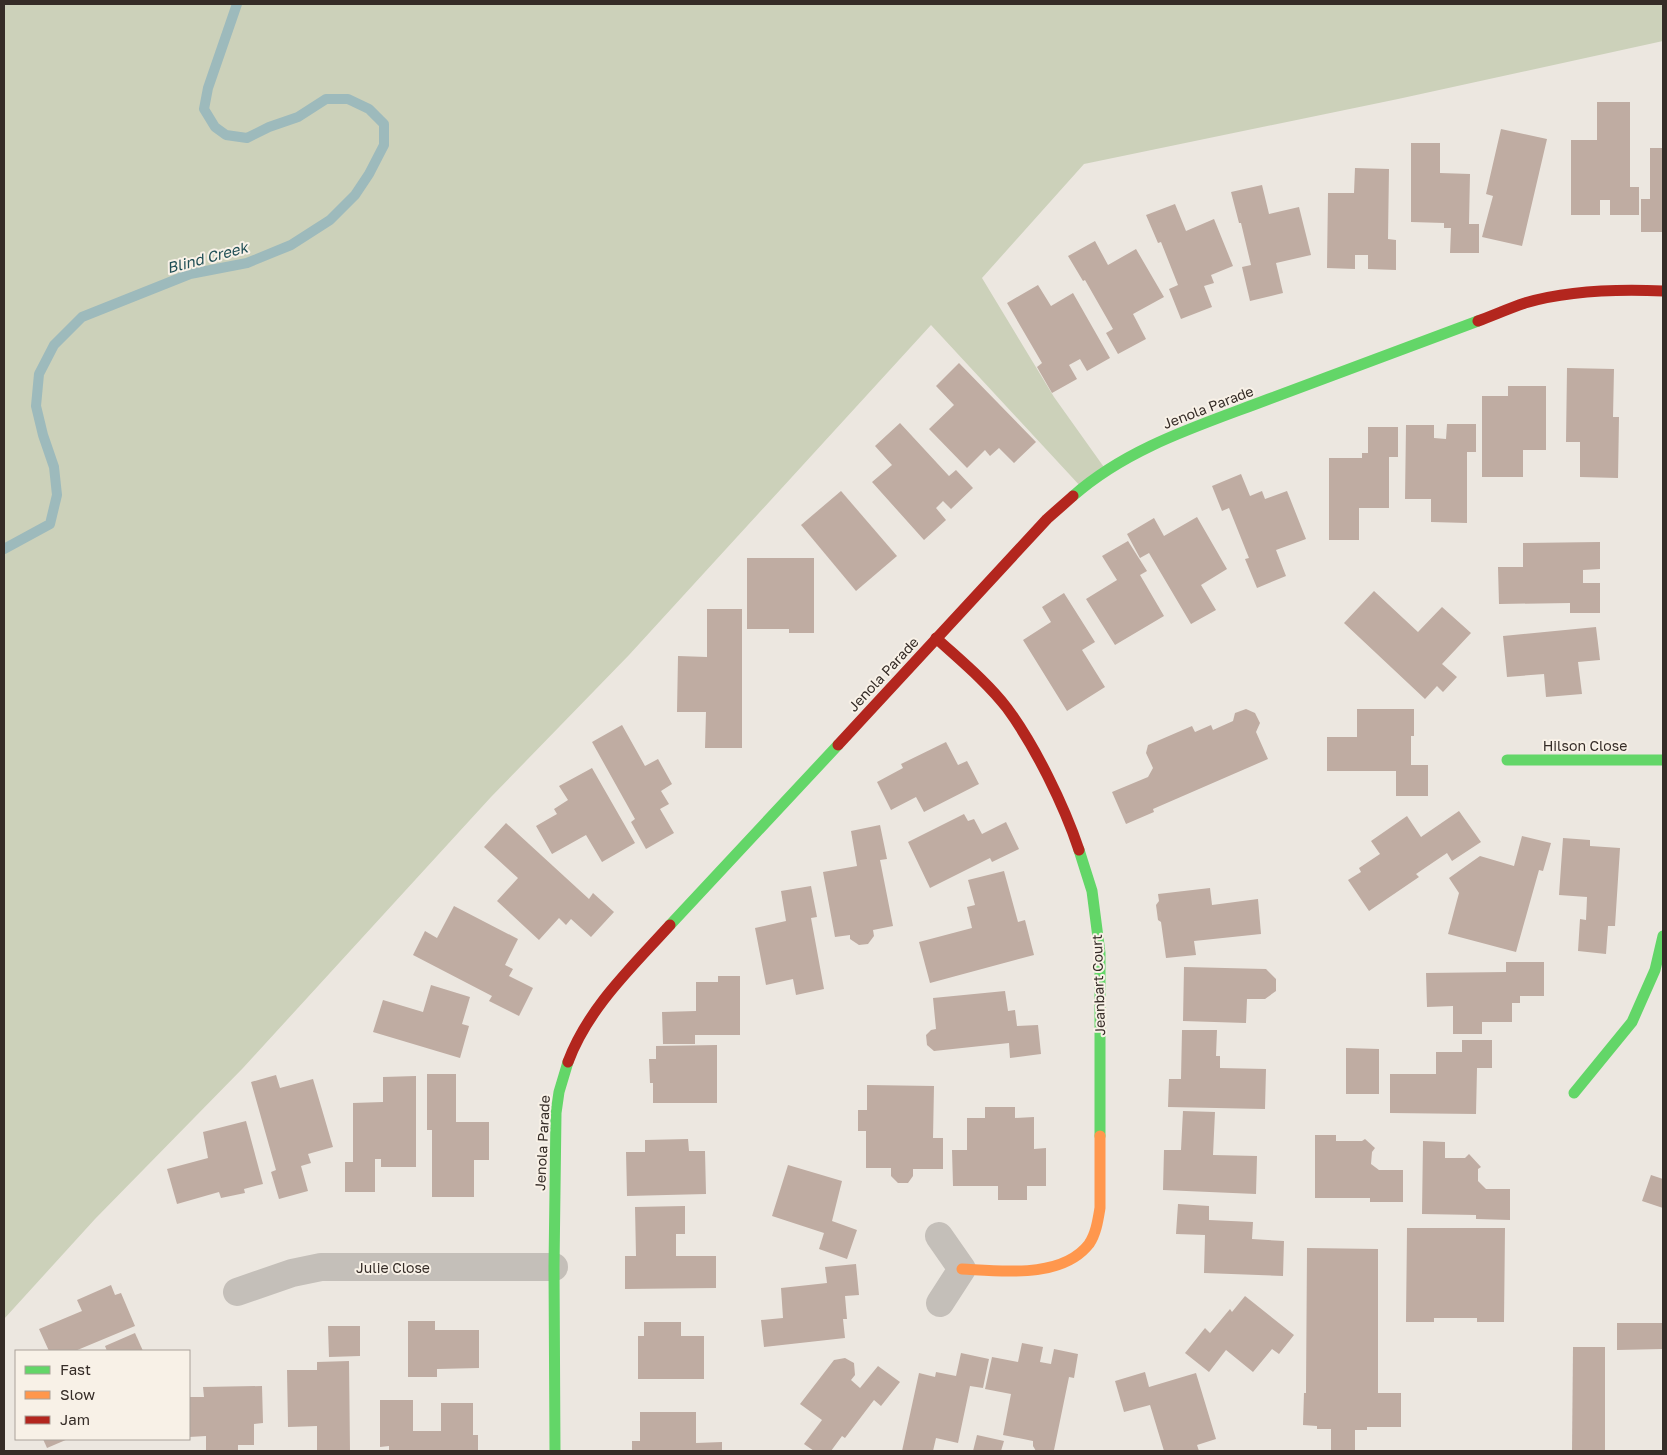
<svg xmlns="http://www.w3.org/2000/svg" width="1667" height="1455" viewBox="0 0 1667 1455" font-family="'Golos Text',sans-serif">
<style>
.green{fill:#ccd1ba}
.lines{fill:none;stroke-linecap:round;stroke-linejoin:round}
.stream{stroke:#9dbabc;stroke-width:10}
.building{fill:#bfaca2}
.street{stroke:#c4bfb9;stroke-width:28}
.fast{stroke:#63d668;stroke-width:11}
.slow{stroke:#ff974d;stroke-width:11}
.jam{stroke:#b3261e;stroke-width:11}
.labels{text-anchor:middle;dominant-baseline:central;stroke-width:4;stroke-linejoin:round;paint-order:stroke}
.street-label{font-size:14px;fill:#352c27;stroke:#f8f1e7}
.water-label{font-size:15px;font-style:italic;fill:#1f4e55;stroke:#f8f1e7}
</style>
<rect width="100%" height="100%" fill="#ece7e0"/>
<path class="green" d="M4 4H1663V41L1398 99 1084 164 982 278 1054 397 1106 470 1082 488 931 325 629 655 491 797 243 1068 95 1219 4 1319Z"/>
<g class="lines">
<path class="stream" d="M4 549 50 524 57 495 54 467 43 435 36 406 39 374 54 345 82 317 190 274 247 263 291 245 330 220 355 195 369 174 384 145V124L369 109 348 99H326L298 117 269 127 247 138 226 135 215 127 204 109 208 88 237 4"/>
</g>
<g class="building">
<path d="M1597 102H1630V187H1639V215H1610V200H1600V215H1571V140H1597Z"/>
<path d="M1501 129 1547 139 1522 246 1482 237 1493 196 1486 194Z"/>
<path d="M1411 143H1440V173L1470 174 1469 224H1479V253H1450L1451 228H1444V223L1411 222Z"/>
<path d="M1650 148H1663V232H1641V199H1650Z"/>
<path d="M1355 168 1389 169 1388 239 1396 240V270L1368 269V255H1355V269L1327 268 1328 193H1354Z"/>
<path d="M1262 185 1269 214 1299 207 1311 255 1276 263 1283 293 1250 301 1242 267 1251 265 1241 223H1239L1231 192Z"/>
<path d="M1175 204 1186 231 1214 219 1233 266 1211 275 1214 283 1204 286 1212 307 1181 319 1169 289 1178 285 1161 242 1158 243 1146 215Z"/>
<path d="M1095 241 1108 265 1136 249 1164 297 1133 314 1146 339 1118 354 1106 333 1113 329 1085 280 1083 281 1068 256Z"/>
<path d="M1038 285 1051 306 1073 293 1110 358 1087 371 1080 359 1069 365 1077 379 1052 393 1037 367 1042 363 1007 303Z"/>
<path d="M959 363 1036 442 1014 463 999 448 990 456 985 450 967 468 929 429 954 405 936 386Z"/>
<path d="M1567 368 1614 369 1613 417H1619L1618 478 1580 477V442H1566Z"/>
<path d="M1508 386H1546V450H1523V477H1482V396H1508Z"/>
<path d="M900 423 949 476 956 470 973 488 951 509 943 501 936 508 946 520 924 540 872 482 892 465 875 446Z"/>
<path d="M1447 424H1476V452H1467V523L1431 522V499H1405L1406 425H1434V438L1446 439Z"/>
<path d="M1368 427H1398V457H1389V508H1359V540H1329V458H1362V453H1368Z"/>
<path d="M1241 474 1250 496 1262 491 1265 499 1287 491 1306 539 1276 550 1286 576 1257 588 1245 559 1249 558 1229 508 1222 511 1212 486Z"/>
<path d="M841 491 897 556 856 591 801 525Z"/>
<path d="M1197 517 1227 569 1201 585 1216 610 1191 624 1149 553 1140 558 1127 534 1154 518 1164 536Z"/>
<path d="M1128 541 1147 571 1140 575 1164 616 1115 645 1086 599 1117 580 1102 556Z"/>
<path d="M1600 542V569L1583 570V583H1600V613H1570V603L1499 604 1498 567H1523V543Z"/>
<path d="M747 558H814V633H789V629H747Z"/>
<path d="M1374 591 1418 632 1442 607 1471 633 1442 664 1457 677 1443 692 1437 686 1425 699 1344 623Z"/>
<path d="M1064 593 1095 642 1082 650 1105 687 1067 711 1023 640 1051 622 1042 607Z"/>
<path d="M707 609H742V748H705L706 712H677L678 656 707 657Z"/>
<path d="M1596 627 1600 660 1578 662 1582 694 1546 697 1544 674 1507 677 1503 636Z"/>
<path d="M1246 709 1255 713 1260 723 1256 732 1268 759 1153 809 1154 812 1126 824 1112 792 1148 777 1153 768 1146 753 1148 745 1192 726 1195 732 1211 725 1213 730 1233 721 1235 713Z"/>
<path d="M1357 709H1414V736H1411V765H1428V796H1396V771H1327V737H1357Z"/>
<path d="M622 725 645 766 658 759 672 784 661 791 669 804 660 809 674 833 646 849 631 822 635 819 592 742Z"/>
<path d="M946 742 958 765 967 761 979 784 924 812 916 797 891 810 877 782 903 768 901 764Z"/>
<path d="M592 768 635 843 602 862 586 835 552 854 536 826 557 814 554 809 568 800 559 786Z"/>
<path d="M1459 811 1481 842 1452 861 1447 853 1416 874 1419 877 1369 911 1348 880 1361 872 1359 868 1380 854 1371 841 1407 816 1421 837Z"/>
<path d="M964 814 968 821 974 819 982 834 1006 822 1019 849 992 862 990 858 930 888 908 842Z"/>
<path d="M506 823 589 899 593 893 614 912 591 937 571 919 566 925 559 918 539 940 497 901 518 878 484 847Z"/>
<path d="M880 825 887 859 880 860 893 926 873 930 874 936 868 944 859 945 850 939V935L835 937 823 872 857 866 851 831Z"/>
<path d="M1522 836 1551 843 1543 871 1539 870 1516 952 1448 934 1459 893 1449 878 1480 856 1514 866Z"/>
<path d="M1563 838 1590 840V846L1620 848 1615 926H1608L1606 954 1578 951 1580 919 1586 920 1587 897 1559 895Z"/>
<path d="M1004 871 1018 922 1025 920 1034 955 930 983 919 942 972 928 967 907 975 905 968 880Z"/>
<path d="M811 886 817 917 811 918 824 989 796 995 793 979 766 985 755 928 786 921 781 891Z"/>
<path d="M1210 888 1212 905 1258 899 1261 934 1194 941 1196 955 1166 958 1161 922 1158 920 1156 905 1159 901 1158 894Z"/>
<path d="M454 906 518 939 505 965 513 969 509 976 533 988 519 1016 489 1001 492 996 413 955 425 931 437 938Z"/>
<path d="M1506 962H1544V996H1520V1003H1512V1022H1482V1034H1453V1006L1427 1007 1426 973 1506 972Z"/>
<path d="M1184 967 1266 969 1276 979V991L1265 999H1247L1246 1023 1183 1021Z"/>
<path d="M718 976H740V1035H695V1044H663L662 1012 696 1011V982H718Z"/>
<path d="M431 985 470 997 462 1024 469 1026 460 1058 373 1032 383 1000 423 1012Z"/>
<path d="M1005 991 1008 1011 1015 1010 1017 1026 1038 1025 1041 1054 1010 1058 1009 1043 934 1051 927 1045 926 1035 931 1030 936 1029 933 998Z"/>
<path d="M1182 1030H1217L1216 1056H1220V1068L1266 1069 1265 1109 1168 1107 1169 1079H1181Z"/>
<path d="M1462 1040H1492V1068H1477L1476 1114 1390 1113V1074H1436V1052H1462Z"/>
<path d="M717 1045V1103H653V1083H650L649 1059H656V1046Z"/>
<path d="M1346 1048 1379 1049V1094H1346Z"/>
<path d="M427 1074H456V1122H489V1160H474V1197H432V1130H427Z"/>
<path d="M276 1075 280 1088 313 1079 333 1147 308 1154 311 1163 301 1166 308 1191 279 1199 271 1172 276 1170 251 1082Z"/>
<path d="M416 1076V1167H381V1159H375V1192H345V1162H353V1103L383 1102V1077Z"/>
<path d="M867 1085 934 1086 933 1138H943V1169H913V1176L908 1183H898L891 1176V1168H866V1131H858V1110H867Z"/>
<path d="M985 1107H1015V1118L1034 1117V1149L1046 1148V1186H1027V1200H998V1186H953L952 1150H967V1118H985Z"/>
<path d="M1183 1111 1215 1112 1213 1155 1257 1156 1256 1194 1163 1190 1164 1150H1181Z"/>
<path d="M246 1121 263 1184 244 1189 245 1193 221 1198 219 1192 177 1204 167 1169 208 1158 203 1132Z"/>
<path d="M1315 1135H1336V1141H1362L1365 1139 1375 1148 1372 1152 1371 1164 1379 1170H1403V1202H1370V1198H1315Z"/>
<path d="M688 1139 689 1151H705L706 1194 627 1196 626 1152H645V1140Z"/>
<path d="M1423 1141 1445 1142V1158H1465L1469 1154 1481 1167 1478 1169V1181L1486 1189H1510V1220L1476 1219V1215L1422 1214Z"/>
<path d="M788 1165 842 1181 832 1221 857 1230 847 1259 819 1249 824 1233 772 1216Z"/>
<path d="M1651 1175 1663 1179V1208L1642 1201Z"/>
<path d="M1178 1204 1209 1206V1220L1253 1222 1252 1239 1284 1241 1283 1276 1204 1273 1205 1235 1176 1234Z"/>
<path d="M685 1206V1234H676V1256H716V1288L625 1289V1256H636L635 1207Z"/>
<path d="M1407 1228H1505L1504 1322H1477V1318H1434V1322H1406Z"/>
<path d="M1307 1248 1378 1249V1393H1401V1427H1367V1430H1355V1451H1331V1429H1317V1426L1303 1425 1304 1393H1306Z"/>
<path d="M856 1264 859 1295 845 1296 847 1319H843L845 1338 764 1347 761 1320 783 1318 781 1288 827 1283 825 1267Z"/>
<path d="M111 1285 115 1295 121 1293 135 1326 75 1351H49L39 1329 82 1311 77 1300Z"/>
<path d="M1245 1296 1294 1335 1279 1354 1272 1349 1253 1372 1226 1350 1209 1372 1185 1353 1205 1328 1210 1333 1230 1309 1232 1312Z"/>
<path d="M408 1321H435V1330H479V1368L437 1369V1377H408Z"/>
<path d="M644 1322H681V1336H704V1379H638V1336H644Z"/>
<path d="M1617 1323H1663V1349L1617 1350Z"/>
<path d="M328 1326H360V1356L329 1357Z"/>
<path d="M135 1333 143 1351H107L105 1346Z"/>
<path d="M1022 1343 1043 1347 1040 1362 1051 1364 1054 1349 1078 1354 1074 1378 1069 1377 1054 1450 1053 1451H1036L1033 1446V1441L1003 1435 1011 1394 985 1389 992 1357 1018 1362Z"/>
<path d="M1573 1347H1605V1451H1572Z"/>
<path d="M961 1353 989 1359 983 1388 970 1386 958 1443 936 1438 933 1451H902L919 1373 935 1377 936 1372 956 1376Z"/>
<path d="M845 1358 854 1363 855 1375 851 1380 860 1388 878 1366 900 1382 881 1406 874 1400 845 1438 842 1436 831 1451H814L804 1444 822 1420 800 1404 834 1360Z"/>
<path d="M349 1361 350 1451H317V1426L288 1427 287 1370H317V1362Z"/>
<path d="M1145 1372 1149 1387 1196 1373 1216 1439 1197 1445 1199 1451H1164L1150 1405 1124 1412 1115 1381Z"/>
<path d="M262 1386 263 1423 254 1424V1445H238V1451H206V1436L189 1437V1397H204L203 1387Z"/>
<path d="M380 1400H413V1431H441V1403H473V1435H478V1451H389V1446L380 1447Z"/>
<path d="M640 1412H696V1443L722 1442V1451H632V1441H640Z"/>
<path d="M977 1435 1004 1441 1001 1451H973Z"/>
<path d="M43 1439H68L47 1448Z"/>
</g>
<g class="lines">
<g class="street">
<path d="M939 1236 962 1269 940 1303"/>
<path d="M237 1292 292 1273 321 1267H554"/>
</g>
<g class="fast">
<path d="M1073 496C1128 447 1201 425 1269 399 1339 373 1409 347 1478 321"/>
<path d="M1507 760H1663"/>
<path d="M1079 850 1092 891 1100 953V1136"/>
<path d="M670 925 838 745"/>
<path d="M1574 1093 1632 1022 1655 970 1663 936"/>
<path d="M555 1451 554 1267 556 1113 559 1092 568 1062"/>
</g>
<path class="slow" d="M962 1269C1001 1271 1062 1279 1089 1244 1096 1234 1098 1220 1100 1208V1136"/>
<g class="jam">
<path d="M1478 321C1494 315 1510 308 1525 303 1569 290 1618 289 1663 291"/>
<path d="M936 638C960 660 987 682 1007 708 1035 746 1064 805 1079 850"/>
<path d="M838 745 1047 519 1073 496"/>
<path d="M568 1062C588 1008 632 967 670 925"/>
</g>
</g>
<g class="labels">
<g class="street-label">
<text transform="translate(1208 407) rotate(-21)">Jenola Parade</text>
<text transform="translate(883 674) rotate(-47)">Jenola Parade</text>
<text x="1585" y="745">Hilson Close</text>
<text transform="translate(1098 985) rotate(-92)">Jeanbart Court</text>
<text transform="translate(542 1143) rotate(-87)">Jenola Parade</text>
<text x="393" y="1267">Julie Close</text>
</g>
<g class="water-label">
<text transform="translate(207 257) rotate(-15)">Blind Creek</text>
</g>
</g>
<rect width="1667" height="1455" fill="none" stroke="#352c27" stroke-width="10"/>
<rect x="15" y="1350" width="175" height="90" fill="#f8f1e7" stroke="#aaa29a"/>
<rect x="25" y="1366" width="25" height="8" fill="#63d668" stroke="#aaa29a"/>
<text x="60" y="1375" font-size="15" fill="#352c27">Fast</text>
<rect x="25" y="1391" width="25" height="8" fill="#ff974d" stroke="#aaa29a"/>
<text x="60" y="1400" font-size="15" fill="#352c27">Slow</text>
<rect x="25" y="1416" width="25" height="8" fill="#b3261e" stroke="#aaa29a"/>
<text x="60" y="1425" font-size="15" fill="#352c27">Jam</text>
</svg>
